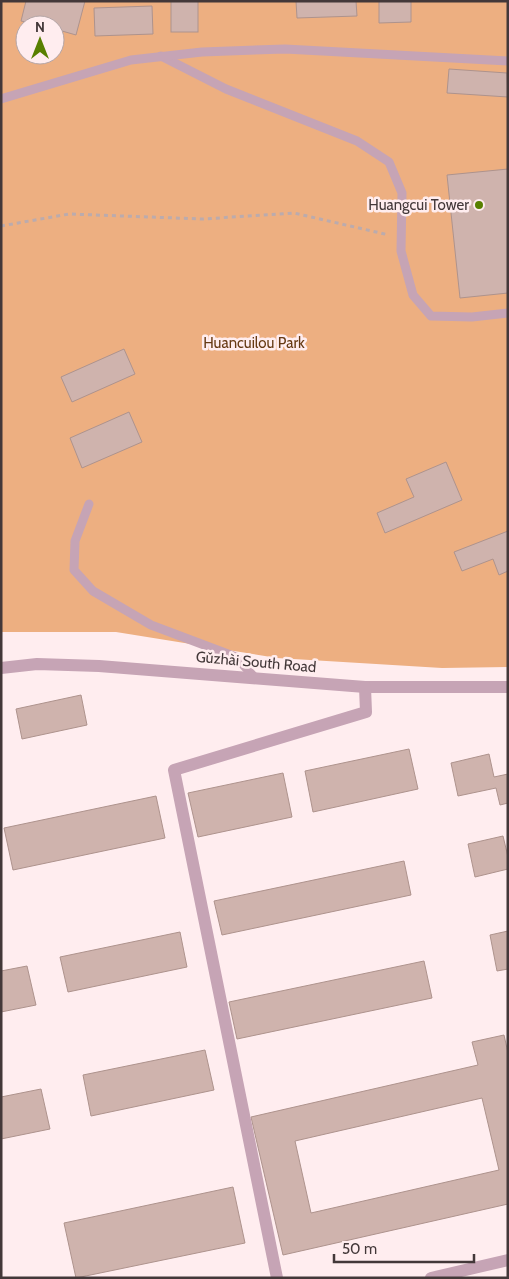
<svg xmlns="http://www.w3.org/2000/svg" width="509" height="1279" viewBox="0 0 509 1279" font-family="Cabin,sans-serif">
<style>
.green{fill:#edaf81;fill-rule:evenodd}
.building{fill:#cfb3ad;stroke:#ae938d;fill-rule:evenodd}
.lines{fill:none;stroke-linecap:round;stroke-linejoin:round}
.path{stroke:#bbabad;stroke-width:3;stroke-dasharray:4 4;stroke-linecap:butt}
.service{stroke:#c6a4b5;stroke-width:9}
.minor{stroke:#c6a4b5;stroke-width:12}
.tertiary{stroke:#c6a4b5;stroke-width:12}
.poi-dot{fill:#588000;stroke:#ffedef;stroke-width:2}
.labels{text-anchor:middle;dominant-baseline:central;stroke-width:5;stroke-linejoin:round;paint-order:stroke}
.poi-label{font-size:15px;fill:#433839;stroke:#ffedef;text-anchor:end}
.park-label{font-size:15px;fill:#663a14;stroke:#ffedef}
.street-label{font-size:15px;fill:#433839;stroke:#ffedef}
</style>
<rect width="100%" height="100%" fill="#ffedef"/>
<path class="green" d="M1 1H508V667L442 668 277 658 116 632H1ZM25 25H55V55H25Z"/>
<g class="building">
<path d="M26 1H85L76 35 55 29V25H39L21 21Z"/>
<rect x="171" y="1" width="27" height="31"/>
<path d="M296 1H356L357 16 297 18Z"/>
<path d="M379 1H411V22L379 23Z"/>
<path d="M152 6 153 34 95 36 94 8Z"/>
<path d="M449 69 507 73 508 97 447 93Z"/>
<path d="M508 169V293L460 298 447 175Z"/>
<path d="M124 349 135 374 72 402 61 377Z"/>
<path d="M129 412 142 442 82 468 70 438Z"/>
<path d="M446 462 462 500 385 533 377 513 414 497 406 479Z"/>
<path d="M508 531V571L499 575 493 559 462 571 454 552Z"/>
<path d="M81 695 87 725 22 739 16 709Z"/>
<path d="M409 749 418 789 313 812 305 771Z"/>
<path d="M489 754 494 777 508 774V803L500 805 496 788 458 796 451 763Z"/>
<path d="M283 773 292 817 198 837 188 793Z"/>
<path d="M156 796 165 838 13 870 4 828Z"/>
<path d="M503 836 508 857V869L475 877 468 844Z"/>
<path d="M404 861 411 895 222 935 214 901Z"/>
<path d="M508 931V969L497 971 490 935Z"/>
<path d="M180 932 187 967 68 992 60 957Z"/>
<path d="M424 961 432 998 237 1039 229 1002Z"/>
<path d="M27 966 36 1005 1 1012V971Z"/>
<path d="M504 1035 508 1053V1204L283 1255 251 1117 478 1065 472 1042ZM482 1098 499 1170 311 1213 295 1141Z"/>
<path d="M205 1050 214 1090 91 1116 83 1075Z"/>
<path d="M41 1089 50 1129 1 1139V1097Z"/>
<path d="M233 1187 245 1243 76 1278 64 1223Z"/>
</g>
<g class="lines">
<path class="path" d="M1 226 69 214 203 219 294 213 389 235"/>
<g class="service">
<path d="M161 56 226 89 357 141 389 162 402 193 401 251 413 295 431 316 472 317 508 313"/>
<path d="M1 99 131 60 202 52 285 49 508 61"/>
<path d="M89 504 75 541 74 570 93 591 151 625 236 657 256 679"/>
</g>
<g class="minor">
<path d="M1 668 37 664 99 666 365 687H508"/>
<path d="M277 1278 174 770 366 712 365 687"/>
</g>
<path class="tertiary" d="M431 1278 508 1260"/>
</g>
<circle class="poi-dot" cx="479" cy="205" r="5"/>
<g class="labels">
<g class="poi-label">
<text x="469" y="205">Huangcui Tower</text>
</g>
<g class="park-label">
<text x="254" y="343">Huancuilou Park</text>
</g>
<g class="street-label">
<text transform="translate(256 662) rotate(5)">Gǔzhài South Road</text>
</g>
</g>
<rect width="509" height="1279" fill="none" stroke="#433839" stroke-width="5"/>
<g transform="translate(40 40)"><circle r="24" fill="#ffedef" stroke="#b4a5a6"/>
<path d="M0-4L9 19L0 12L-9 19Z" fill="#588000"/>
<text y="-8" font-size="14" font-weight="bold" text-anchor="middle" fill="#433839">N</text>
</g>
<path d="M334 1254v8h140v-8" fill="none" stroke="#433839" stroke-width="2.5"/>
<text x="342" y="1254" font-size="15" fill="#433839" stroke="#ffedef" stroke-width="4" paint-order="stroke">50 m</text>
</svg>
